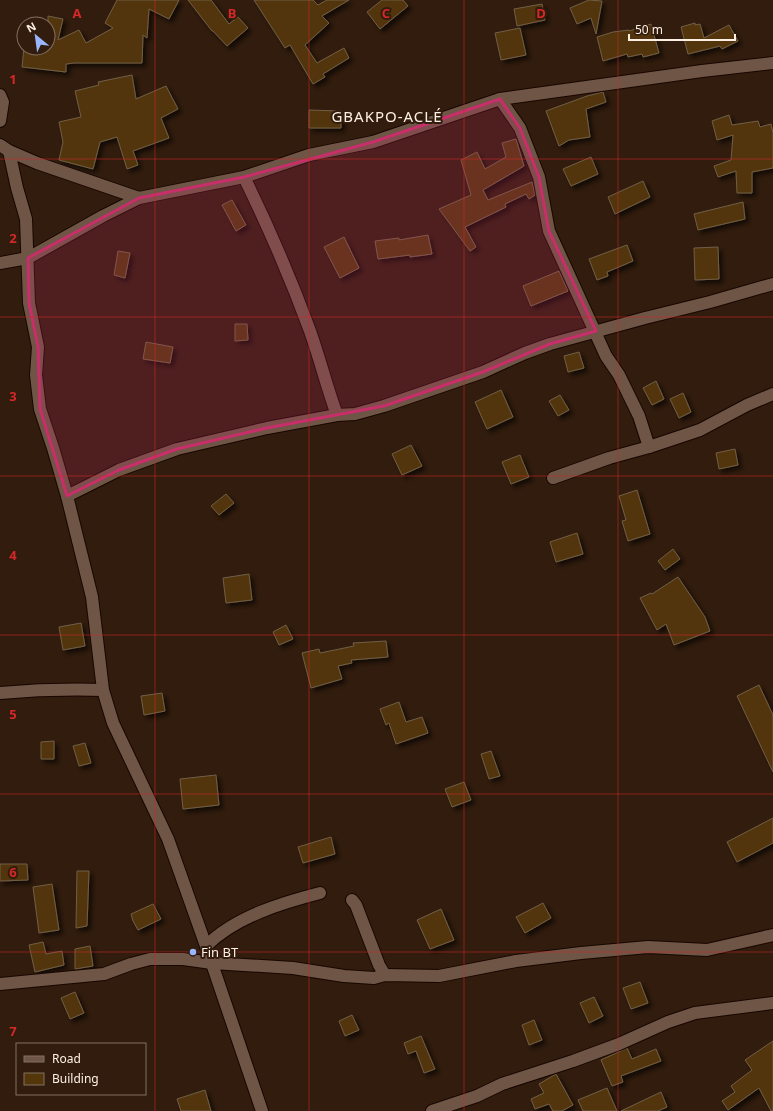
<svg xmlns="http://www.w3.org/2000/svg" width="773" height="1111" viewBox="0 0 773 1111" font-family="'Noto Sans',sans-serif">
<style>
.building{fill:#53360a;stroke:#715e47;filter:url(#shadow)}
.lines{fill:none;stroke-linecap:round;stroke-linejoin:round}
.minor-casing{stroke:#180600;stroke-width:14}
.minor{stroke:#6e5545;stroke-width:12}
.marked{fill:#c82e69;fill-opacity:0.2;stroke:#c82e69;stroke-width:3;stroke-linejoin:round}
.grid{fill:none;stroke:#d62828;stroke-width:1;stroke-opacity:0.55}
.poi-dot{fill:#98b5fd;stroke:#311c0d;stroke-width:1.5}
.labels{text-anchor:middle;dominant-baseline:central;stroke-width:4;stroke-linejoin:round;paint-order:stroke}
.poi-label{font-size:13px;fill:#feefe5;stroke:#311c0d;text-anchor:start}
.quarter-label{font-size:15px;letter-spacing:1px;fill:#feefe5;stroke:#311c0d}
.grid-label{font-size:13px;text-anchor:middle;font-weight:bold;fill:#d62828;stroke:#311c0d;stroke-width:4;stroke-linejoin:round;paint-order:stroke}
</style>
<defs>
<filter id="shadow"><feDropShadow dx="3.5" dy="3.5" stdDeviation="2" flood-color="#0009"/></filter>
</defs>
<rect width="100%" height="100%" fill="#311c0d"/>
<g class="building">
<path d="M117 0H179L169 19 149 9 147 38 143 35 142 63H74L66 64V72L22 67 24 48H48V16L63 19 58 40 79 30 86 43 113 28 105 23Z"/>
<path d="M188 0H211L229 24 238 17 248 28 227 46 213 31H212Z"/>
<path d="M254 0H313L318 5 327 0H349L322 16 329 23 305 45 317 63 344 48 349 58 323 74 325 77 313 84 290 45 285 48Z"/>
<path d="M382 0H403L408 6 380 29 367 12Z"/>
<path d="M589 0 602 1 596 34 591 18 577 24 570 8Z"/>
<path d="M542 4 545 20 517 26 514 9Z"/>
<path d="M695 23V25L700 24 704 38 729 25 738 41 722 49 720 46 688 54 681 27Z"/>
<path d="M651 24 659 53 643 57 642 54 628 57 627 54 603 61 597 37 613 32 629 30V31Z"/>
<path d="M520 28 526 55 501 60 495 33Z"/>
<path d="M132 75 136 99 166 86 178 109 161 118 169 138 133 151 138 165 127 169 117 137 100 142 93 169 59 160 63 142 59 122 81 117 75 91 99 85 98 82Z"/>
<path d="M603 92 606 102 586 109 590 137 569 140 559 146 546 111 587 96Z"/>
<path d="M309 110 341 111V128H309Z"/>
<path d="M729 115 732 125 758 121 760 127 771 124 773 133V168L752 172V193H737L736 171 718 177 714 166 731 160 733 135 717 140 712 121Z"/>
<path d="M516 139 524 166 483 190 488 200 532 182 535 195 529 199 526 194 505 204 506 207 465 227 476 247 470 251 439 209 471 195 461 160 477 152 485 169 506 157 502 143Z"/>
<path d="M591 157 598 174 571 186 563 169Z"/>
<path d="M643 181 650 197 615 214 608 197Z"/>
<path d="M232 200 246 225 236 231 222 205Z"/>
<path d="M743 202 745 219 698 230 694 214Z"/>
<path d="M428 235 432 254 410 257V255L378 259 375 241 399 238V240Z"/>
<path d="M344 237 359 268 340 278 324 247Z"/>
<path d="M627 245 633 261 607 272 608 276 597 280 589 259Z"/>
<path d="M718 247 719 279 695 280 694 248Z"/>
<path d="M118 251 130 253 125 278 114 275Z"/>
<path d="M559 271 568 291 531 306 523 286Z"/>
<path d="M235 324H247L248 340 235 341Z"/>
<path d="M146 342 173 347 170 363 143 359Z"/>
<path d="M579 352 584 368 568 372 564 356Z"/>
<path d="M656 381 664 399 652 405 643 388Z"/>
<path d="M501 390 513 417 487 429 475 402Z"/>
<path d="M683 393 691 412 679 418 670 399Z"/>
<path d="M560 395 569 410 558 416 549 401Z"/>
<path d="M411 445 422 466 402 475 392 454Z"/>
<path d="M735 449 738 465 719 469 716 453Z"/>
<path d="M520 455 529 477 511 484 502 462Z"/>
<path d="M637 490 650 534 628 541 622 521 626 520 619 496Z"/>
<path d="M226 494 234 503 219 515 211 506Z"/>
<path d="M577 533 583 554 556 562 550 542Z"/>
<path d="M673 549 680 559 665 570 658 561Z"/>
<path d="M249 574 252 600 226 603 223 578Z"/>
<path d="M678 577 705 617 710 631 674 645 666 624 657 630 640 598 651 593 652 594Z"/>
<path d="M81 623 85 646 63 650 59 627Z"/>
<path d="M286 625 293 639 279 645 273 632Z"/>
<path d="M386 641 388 657 351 660 352 663 338 666 342 679 311 688 302 653 319 649 320 653 354 646 353 643Z"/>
<path d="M759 685 773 715V772L737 696Z"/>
<path d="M162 693 165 711 144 715 141 696Z"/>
<path d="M399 702 406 722 422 717 428 733 396 744 389 723 386 725 380 709Z"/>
<path d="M54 741V759H41V742Z"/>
<path d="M85 743 91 763 79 766 73 746Z"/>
<path d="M491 751 500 776 489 779 481 754Z"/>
<path d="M216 775 219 805 183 809 180 779Z"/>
<path d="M464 782 471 800 452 807 445 789Z"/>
<path d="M773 818V843L737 862 727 842Z"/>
<path d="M331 837 335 854 303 863 298 847Z"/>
<path d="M0 864H27L28 880 0 881Z"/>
<path d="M77 871H89L87 926 76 928Z"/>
<path d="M52 884 59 930 39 933 33 887Z"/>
<path d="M543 903 551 918 525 933 516 917Z"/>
<path d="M153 904 161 919 138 930 133 921 131 914Z"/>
<path d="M441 909 454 940 430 949 417 920Z"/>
<path d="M43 942 46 954 62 951 64 965 35 972 29 945Z"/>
<path d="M90 946 93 966 75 969V949Z"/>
<path d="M640 982 648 1003 631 1009 623 988Z"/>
<path d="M75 992 84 1013 70 1019 61 998Z"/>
<path d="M594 997 603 1016 589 1023 580 1003Z"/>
<path d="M352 1015 359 1030 345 1036 339 1021Z"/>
<path d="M534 1020 542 1040 529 1045 522 1025Z"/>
<path d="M421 1036 435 1069 424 1073 416 1051 408 1054 404 1043Z"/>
<path d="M773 1041V1111H771L759 1088 728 1110 722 1101 735 1092 731 1086 752 1070 745 1060Z"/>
<path d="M627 1048 632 1059 656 1049 661 1061 621 1076 623 1082 612 1086 601 1060Z"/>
<path d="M556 1074 573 1105 562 1111H553L549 1104 535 1109 531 1099 544 1093 539 1084Z"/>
<path d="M607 1088 617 1111H583L578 1100Z"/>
<path d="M205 1090 211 1111H181L177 1099Z"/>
<path d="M661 1092 667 1107 658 1111H621Z"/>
</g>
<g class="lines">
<defs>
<g id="minor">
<path d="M0 95 3 102 0 121"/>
<path d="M500 99 520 128 539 177 549 231 606 356 619 375 639 416 649 447"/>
<path d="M0 145 9 151 37 163 139 198"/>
<path d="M9 151 17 188 26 219 29 303 38 347 36 375 40 409 53 448 67 496 92 597 103 690 113 723 168 839 206 946 262 1111"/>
<path d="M244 177C268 226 291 279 310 331 320 359 327 388 337 415"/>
<path d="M0 263 28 258 103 216 139 198 244 177 309 155 373 142 500 99 702 71 773 63"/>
<path d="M553 478 609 458 649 447 700 430 747 405 773 394"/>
<path d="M67 496 119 470 177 449 267 428 337 415 355 414 384 406 483 372 525 353 550 344 645 318 710 302 773 284"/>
<path d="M0 693C34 690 69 689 103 690"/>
<path d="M352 900 356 905 379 965 385 975"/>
<path d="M206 946C235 917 281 903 320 893"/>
<path d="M0 984 104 974 131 964 150 959H183L212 963 293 968 344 976 374 978 385 975 439 976 516 961 581 953 648 947 707 950 773 935"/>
<path d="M432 1111 477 1096 502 1084 573 1061 619 1044 668 1022 695 1013 773 1003"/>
</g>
</defs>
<use href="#minor" class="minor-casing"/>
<use href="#minor" class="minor"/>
</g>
<path class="marked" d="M500 99 520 128 539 177 549 231 596 331 550 344 483 372 384 406 267 428 177 449 119 470 67 496 40 409 38 347 29 303 28 258 139 198 244 177 373 142Z"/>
<path class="grid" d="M155 0V1111M309 0V1111M464 0V1111M618 0V1111M0 159H773M0 317H773M0 476H773M0 635H773M0 794H773M0 952H773"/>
<circle class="poi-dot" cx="193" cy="952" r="4"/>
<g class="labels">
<g class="poi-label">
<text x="201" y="952">Fin BT</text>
</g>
<g class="quarter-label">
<text x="387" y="116">GBAKPO-ACLÉ</text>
</g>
</g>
<g class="grid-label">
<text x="77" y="18">A</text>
<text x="232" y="18">B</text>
<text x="386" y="18">C</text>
<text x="541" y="18">D</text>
<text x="13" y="84">1</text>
<text x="13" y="243">2</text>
<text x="13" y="401">3</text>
<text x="13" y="560">4</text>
<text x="13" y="719">5</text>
<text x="13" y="877">6</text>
<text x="13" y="1036">7</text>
</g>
<rect x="16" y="1043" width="130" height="52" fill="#311c0d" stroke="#837063"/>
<rect x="24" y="1056" width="20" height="6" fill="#6e5545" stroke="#837063"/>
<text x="52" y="1063" font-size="12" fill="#feefe5">Road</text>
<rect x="24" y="1073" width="20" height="12" fill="#53360a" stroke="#837063"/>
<text x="52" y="1083" font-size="12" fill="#feefe5">Building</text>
<g transform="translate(36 36) rotate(331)"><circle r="19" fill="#311c0d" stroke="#837063"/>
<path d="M0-3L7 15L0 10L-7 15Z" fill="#98b5fd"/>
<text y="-6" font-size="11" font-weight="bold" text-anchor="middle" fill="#feefe5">N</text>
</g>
<path d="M629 34v6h106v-6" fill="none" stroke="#feefe5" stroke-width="2"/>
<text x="635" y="34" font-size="12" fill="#feefe5" stroke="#311c0d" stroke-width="3" paint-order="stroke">50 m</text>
</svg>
